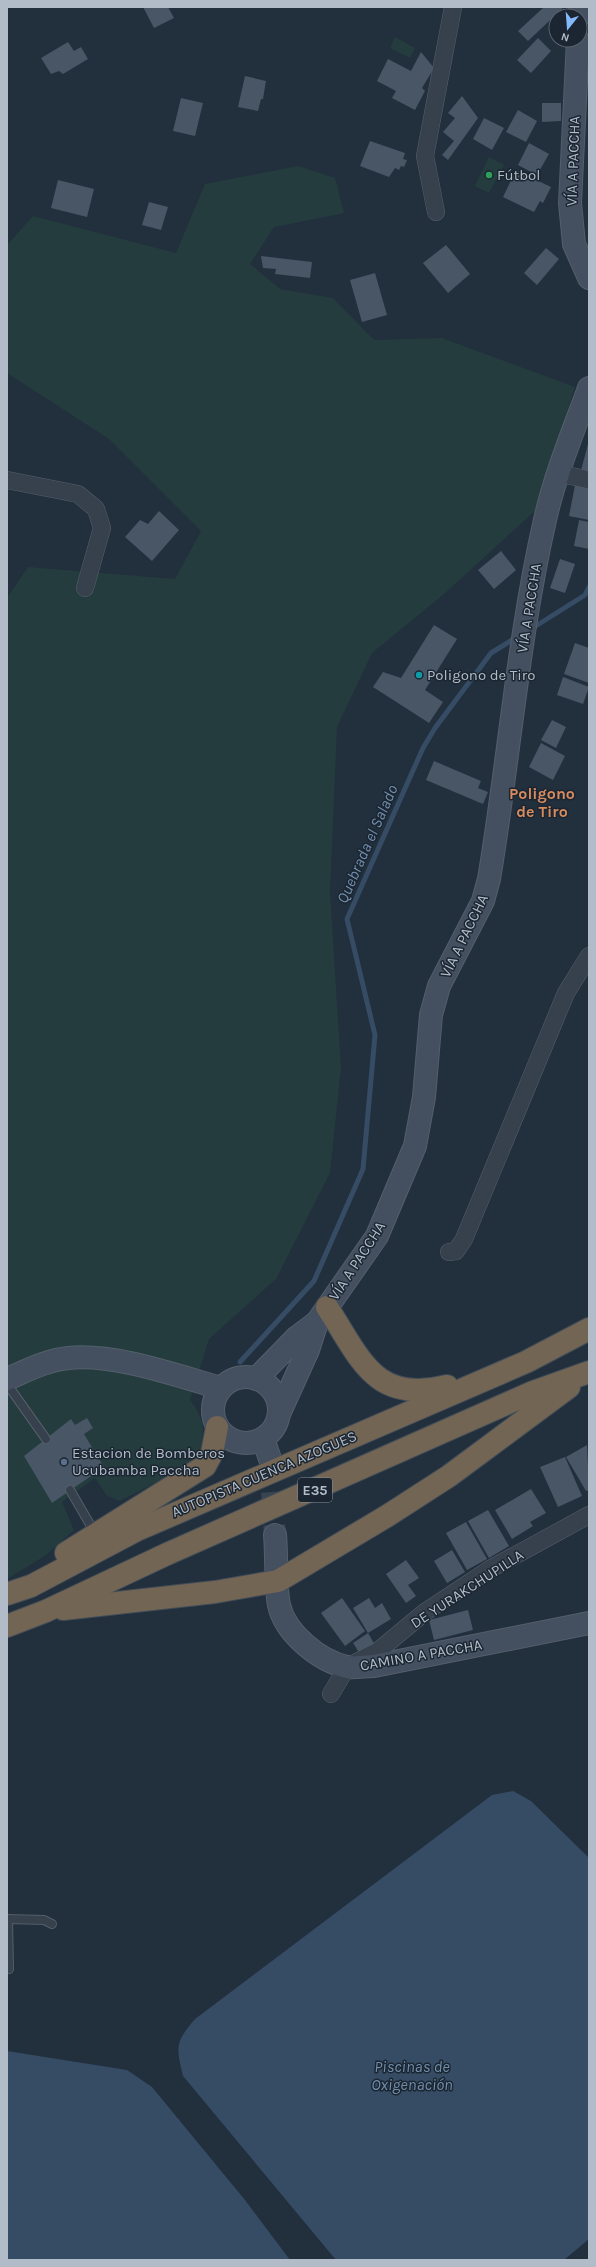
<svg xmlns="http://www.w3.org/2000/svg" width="596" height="2267" viewBox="0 0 596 2267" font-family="Karla,sans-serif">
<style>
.green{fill:#243c3e}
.water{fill:#354c64}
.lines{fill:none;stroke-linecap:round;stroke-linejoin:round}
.stream{stroke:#354c64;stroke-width:5}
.building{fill:#485666}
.secondary-tunnel{stroke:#384452;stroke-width:22;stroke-dasharray:22 11;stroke-linecap:butt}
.lane-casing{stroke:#545f6b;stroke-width:10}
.street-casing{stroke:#545f6b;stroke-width:18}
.secondary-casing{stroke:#545f6b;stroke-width:24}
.highway-casing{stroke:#414c58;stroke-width:24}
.lane{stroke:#36414d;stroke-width:8}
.street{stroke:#36414d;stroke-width:17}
.secondary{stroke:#445060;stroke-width:22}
.highway{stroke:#736553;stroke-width:22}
.leisure-dot{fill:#2e9e5b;stroke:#1b2632;stroke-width:1.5}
.culture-dot{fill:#0f9aa8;stroke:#1b2632;stroke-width:1.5}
.service-dot{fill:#5c6f8a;stroke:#1b2632;stroke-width:1.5}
.labels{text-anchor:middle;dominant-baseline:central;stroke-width:3;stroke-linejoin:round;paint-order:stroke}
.shield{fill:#1b2632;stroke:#858f9b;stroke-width:1}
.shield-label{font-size:14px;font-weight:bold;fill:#b2bcc8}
.street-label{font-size:15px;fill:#b2bcc8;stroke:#1b2632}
.poi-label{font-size:15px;fill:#b2bcc8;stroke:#1b2632;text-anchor:start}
.neighbourhood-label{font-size:16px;font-weight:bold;fill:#d78b5e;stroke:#1b2632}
.water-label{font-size:16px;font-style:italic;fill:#718eac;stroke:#1b2632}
</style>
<rect width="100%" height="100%" fill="#222f3d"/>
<g class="green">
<path d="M395 37 415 48 410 58 390 48Z"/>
<path d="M489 157 504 165 489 193 475 186Z"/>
<path d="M298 166 335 178 344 213 274 227 250 264 280 289 333 298 374 340 442 338 575 387 537 509 443 595 372 653 337 727 330 892 341 1068 330 1173 276 1279 209 1339 190 1400C206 1421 204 1429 200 1454L184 1468 120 1501 107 1496 95 1478 62 1502 74 1530 45 1556 7 1579V598L28 567 175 579 201 531 109 439 7 373V245L33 216 176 253 205 184Z"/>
</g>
<g class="water">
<path d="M513 1791 531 1801 589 1858V2239L564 2260H336L183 2076C176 2047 175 2042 195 2019L492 1795Z"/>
<path d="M7 2051 127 2070 152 2087 245 2200 290 2260H7Z"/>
</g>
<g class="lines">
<g class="stream">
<path d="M531 629 585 595 589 587"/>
<path d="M240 1362 314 1281 363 1169 375 1035 347 919 423 748 435 728 491 653 517 637"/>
</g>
</g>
<g class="building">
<path d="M143 7H168L174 18 154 28Z"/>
<path d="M544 7H564L528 41 518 31Z"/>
<path d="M538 38 551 51 531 73 517 60Z"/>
<path d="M68 42 74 51 81 47 88 59 63 74 59 71 51 74 41 58Z"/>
<path d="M421 52 434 68 422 88 425 91 415 110 392 98 396 91 377 81 388 59 411 71Z"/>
<path d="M245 76 266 81 263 99H261L258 111 238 107Z"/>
<path d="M462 96 478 118 448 160 442 155 454 141 443 132 455 118 448 113Z"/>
<path d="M181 98 203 103 195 136 173 131Z"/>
<path d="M542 103H561V121L542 122Z"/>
<path d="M518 110 537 121 526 142 506 132Z"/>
<path d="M484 118 504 128 492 150 473 139Z"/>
<path d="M370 141 405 153 403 159 407 160 404 167 401 166 399 170 395 168 389 177 360 166Z"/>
<path d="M529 143 549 154 537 175 518 165Z"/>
<path d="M516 170 551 187 543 203 540 201 534 212 503 197Z"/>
<path d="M58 180 94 189 87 217 51 208Z"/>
<path d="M149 202 168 207 161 230 142 225Z"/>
<path d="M446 245 470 274 448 293 423 263Z"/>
<path d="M546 248 559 259 537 285 524 273Z"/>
<path d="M261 256 312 262 310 278 275 274 276 269 263 268Z"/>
<path d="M375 273 387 315 362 322 350 280Z"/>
<path d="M588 444H589V477L580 474Z"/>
<path d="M576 480 589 483V520L569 516Z"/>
<path d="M159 511 179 530 152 561 125 537 140 520 148 524Z"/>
<path d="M579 520 589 522V549L574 546Z"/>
<path d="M501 551 516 570 494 589 478 570Z"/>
<path d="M560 559 575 564 565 593 550 588Z"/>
<path d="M434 625 457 639 425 690 443 702 429 723 373 687 383 672 401 678Z"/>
<path d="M575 643 589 648V683L564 674Z"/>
<path d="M563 677 589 687 583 704 557 695Z"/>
<path d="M552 720 566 727 556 748 541 740Z"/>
<path d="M541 743 565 756 553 780 529 767Z"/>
<path d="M434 761 481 781 478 788 488 792 483 804 426 780Z"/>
<path d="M87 1418 93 1428 84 1434 104 1467 52 1503 24 1456 71 1419 75 1425Z"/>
<path d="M587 1445 589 1490 586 1491 566 1457Z"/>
<path d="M565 1457 582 1496 558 1507 540 1467Z"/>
<path d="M531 1489 546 1513 530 1522 533 1526 512 1539 495 1510Z"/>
<path d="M488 1510 509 1546 489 1558 468 1521Z"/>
<path d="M466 1522 487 1559 467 1570 446 1533Z"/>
<path d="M452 1550 465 1572 447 1583 434 1561Z"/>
<path d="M406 1560 419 1578 408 1585 416 1596 406 1603 386 1574Z"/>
<path d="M342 1598 365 1631 345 1646 321 1613Z"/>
<path d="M369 1598 375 1608 382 1603 391 1619 368 1633 353 1608Z"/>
<path d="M468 1610 473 1630 434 1640 429 1620Z"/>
<path d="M368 1633 375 1645 360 1654 353 1643Z"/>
</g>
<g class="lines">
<path class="secondary-tunnel" d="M270 1459 275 1535"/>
<defs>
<g id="lane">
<path d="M7 1384 46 1439"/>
<path d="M70 1490 95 1533"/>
<path d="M7 1919 44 1920 52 1924"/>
<path d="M8 1919 9 1969"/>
</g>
<g id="street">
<path d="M436 212 425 156 453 7"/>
<path d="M558 473 589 480"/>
<path d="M7 480 78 494 96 509 102 528 85 588"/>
<path d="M449 1252 456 1251 464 1239 566 993 589 956"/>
<path d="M331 1694 347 1667 378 1651 425 1612 490 1569 589 1515"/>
</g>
<g id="secondary">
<path d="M579 16 580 7"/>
<path d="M578 40 570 203 574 244 589 278"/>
<circle cx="246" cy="1410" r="33"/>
<path d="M7 1379C26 1371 47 1360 68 1358 114 1353 175 1375 221 1388"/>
<path d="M256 1379 297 1337 317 1322"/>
<path d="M279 1414 308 1350 317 1322 377 1236 415 1146 424 1097 431 1015 439 986 483 901 489 879C509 760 518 638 545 520 555 475 573 432 589 388"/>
<path d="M263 1439 270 1459"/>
<path d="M275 1535C277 1556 275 1586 279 1605 285 1633 319 1661 347 1667 355 1668 366 1666 374 1666L589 1623"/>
</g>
<g id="highway">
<path d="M327 1307C361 1359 374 1404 447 1386"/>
<path d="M66 1553 205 1466 212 1453 217 1427"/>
<path d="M7 1594 31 1586 137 1530 526 1362 589 1329"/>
<path d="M63 1609 215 1592 278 1581 387 1516 449 1476 569 1387"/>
<path d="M7 1626 46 1611 167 1554 533 1392 589 1372"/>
</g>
</defs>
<use href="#lane" class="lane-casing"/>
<use href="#street" class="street-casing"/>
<use href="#secondary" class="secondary-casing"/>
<use href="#highway" class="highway-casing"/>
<use href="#lane" class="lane"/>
<use href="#street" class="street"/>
<use href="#secondary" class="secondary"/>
<use href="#highway" class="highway"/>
</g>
<circle class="leisure-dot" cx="489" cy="175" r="4"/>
<circle class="culture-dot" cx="419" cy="675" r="4"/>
<circle class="service-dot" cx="64" cy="1462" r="4"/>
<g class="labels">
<rect class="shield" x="298" y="1478" width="34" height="24" rx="3"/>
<g class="shield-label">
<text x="315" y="1490">E35</text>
</g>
<g class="street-label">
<text transform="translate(573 161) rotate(-88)">VÍA A PACCHA</text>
<text transform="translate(529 608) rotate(-81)">VÍA A PACCHA</text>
<text transform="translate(464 936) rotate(-64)">VÍA A PACCHA</text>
<text transform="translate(357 1261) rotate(-57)">VÍA A PACCHA</text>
<text transform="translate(264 1474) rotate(-23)">AUTOPISTA CUENCA AZOGUES</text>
<text transform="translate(467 1589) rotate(-33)">DE YURAKCHUPILLA</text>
<text transform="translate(421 1655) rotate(-10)">CAMINO A PACCHA</text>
</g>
<g class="poi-label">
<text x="497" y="175">Fútbol</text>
<text x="427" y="675">Poligono de Tiro</text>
<text x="72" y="1453">Estacion de Bomberos<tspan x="72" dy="17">Ucubamba Paccha</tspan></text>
</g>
<g class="neighbourhood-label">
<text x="542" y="793">Poligono<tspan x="542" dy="18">de Tiro</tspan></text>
</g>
<g class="water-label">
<text transform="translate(367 844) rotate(-66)">Quebrada el Salado</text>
<text x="412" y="2066">Piscinas de<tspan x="412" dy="18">Oxigenación</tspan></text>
</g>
</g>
<rect width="596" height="2267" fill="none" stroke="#b2bcc8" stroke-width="16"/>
<g transform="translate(568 28) rotate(197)"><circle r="19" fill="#1b2632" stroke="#57626e"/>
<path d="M0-3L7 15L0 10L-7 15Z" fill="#84b9fb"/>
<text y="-6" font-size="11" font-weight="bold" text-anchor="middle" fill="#b2bcc8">N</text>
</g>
</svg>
